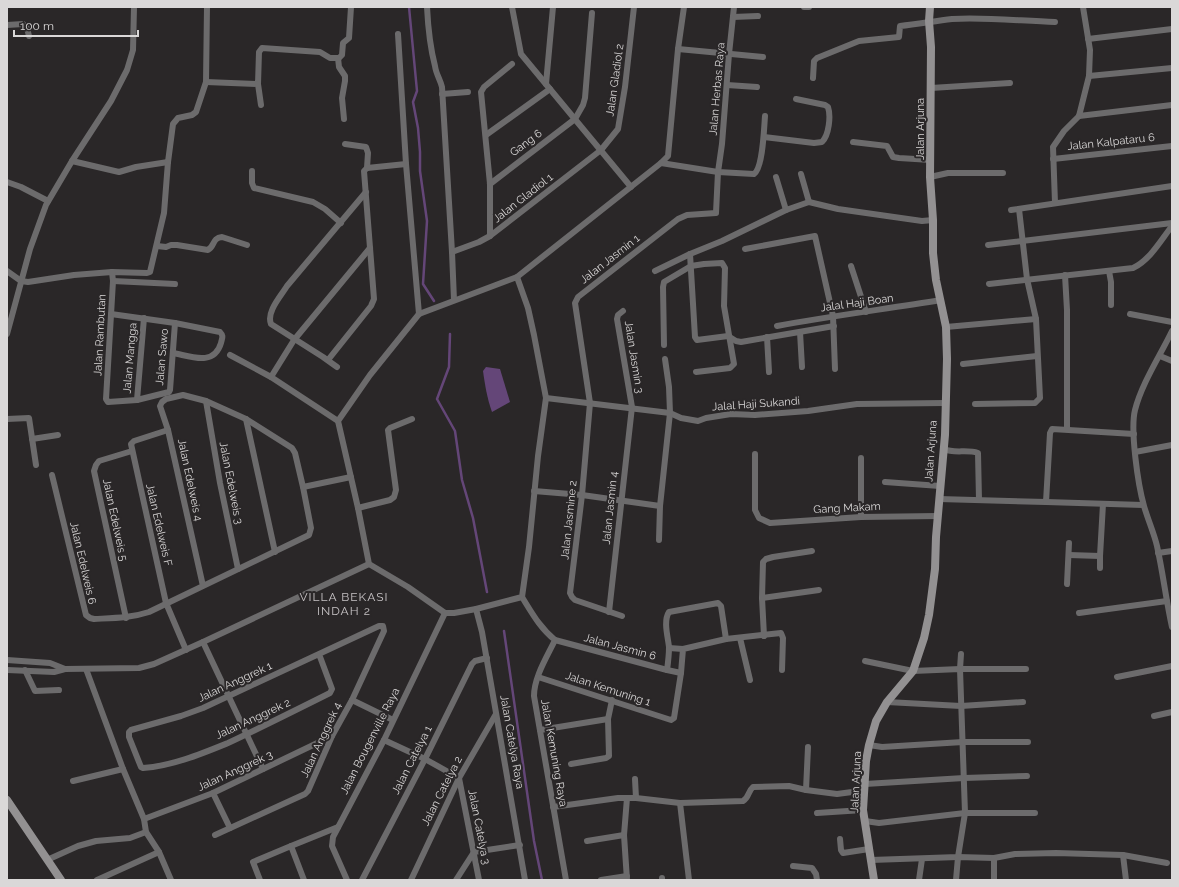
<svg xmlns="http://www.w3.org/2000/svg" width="1179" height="887" viewBox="0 0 1179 887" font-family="Raleway,sans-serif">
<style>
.water{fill:#644678}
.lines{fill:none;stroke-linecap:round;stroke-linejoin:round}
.stream{stroke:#644678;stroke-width:2.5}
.street{stroke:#6c6b6c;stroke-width:6}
.secondary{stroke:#939192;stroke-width:8}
.labels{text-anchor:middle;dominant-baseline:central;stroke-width:4;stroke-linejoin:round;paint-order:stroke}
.street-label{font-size:11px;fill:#dad8d8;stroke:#2a2728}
.neighbourhood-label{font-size:12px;letter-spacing:1px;fill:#c6c2c4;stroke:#2a2728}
</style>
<rect width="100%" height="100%" fill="#2a2728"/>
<path class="water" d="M486 367 500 369 510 402 492 412C487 398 485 385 483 371Z"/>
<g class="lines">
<g class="stream">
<path d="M409 7 417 91 413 102 418 128 420 152V171L427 221 423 284 434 301"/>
<path d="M450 334 449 367 437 399 455 431 462 480 473 518 487 592"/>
<path d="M504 631 534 841 542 880"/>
</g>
<g class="street">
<path d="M427 7C428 27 430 47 435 66 436 74 440 79 442 87L452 252 454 300"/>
<path d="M512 7 521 54 631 187"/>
<path d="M804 7H809"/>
<path d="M733 17 758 16"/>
<path d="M7 25 23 24 27 28 29 36"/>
<path d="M398 34 406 164 419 314"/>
<path d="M1088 39 1172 29"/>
<path d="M678 49 763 57"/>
<path d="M338 58 339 67 345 76V81L342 98 344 119"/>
<path d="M1089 76 1172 68"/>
<path d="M813 78 814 61 817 58 859 41 899 37 900 26C918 24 935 21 952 19 986 17 1021 21 1055 22"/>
<path d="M206 82 258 84 259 52 262 48 320 52 330 58H339L342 55 343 43 349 38 351 7"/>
<path d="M258 84 261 105"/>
<path d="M546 84 553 7"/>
<path d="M727 85 757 87"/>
<path d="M931 88 1010 83"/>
<path d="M442 94 468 92"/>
<path d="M1079 116 1172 105"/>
<path d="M486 135 550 89"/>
<path d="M764 137 814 143 822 142C829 135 831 116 828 107L825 105 796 99"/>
<path d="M853 142 887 146 893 157 899 158 931 160"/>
<path d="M345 144 366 147 368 153 367 168"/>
<path d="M1053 159 1172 146"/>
<path d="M72 161 119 172 136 167 168 162"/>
<path d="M661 163 718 172 754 174C763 168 764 128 765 116"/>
<path d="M252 171V183L254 188 313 202 325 209 341 223"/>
<path d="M801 174 809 202"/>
<path d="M776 177 786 210"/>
<path d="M930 177 948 173H1003"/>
<path d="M7 182 21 187 48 201"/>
<path d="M490 184 575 119 583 105 585 98 592 13"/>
<path d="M1055 203 1053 147 1064 131 1079 116 1089 76 1090 50 1083 7"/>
<path d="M1011 210 1172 186"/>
<path d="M490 236V184L481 92 484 87 512 64"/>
<path d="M988 245 1172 223"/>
<path d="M157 246 166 247 171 245H177L208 250C215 246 212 238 222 237L247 245"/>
<path d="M745 249 815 236 833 316 835 369"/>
<path d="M452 252 479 242 490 236 601 150 618 129 625 87 634 7"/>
<path d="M690 254 695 337 697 340 728 336 736 341 741 342 834 326"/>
<path d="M851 266 866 312"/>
<path d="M7 271 21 281 28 282 74 275 112 272 147 273 150 272 164 213 168 162 173 124 178 118 192 115 196 112 206 82 207 7"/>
<path d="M655 271 690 254 722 241 786 210 809 202 838 209 922 221 933 220"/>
<path d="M1109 271 1111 282V305"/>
<path d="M112 272 113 281 106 399 108 402 137 400 169 392 170 390 175 323"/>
<path d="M1065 275 1067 310V429"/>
<path d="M517 277 528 308 534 335 546 398 538 456 529 547 522 597 476 609 454 613H445L408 587 369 564 358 508 338 421 370 375 419 314Z"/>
<path d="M517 277 661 163 668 156 678 49 684 7"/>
<path d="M113 281 175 284"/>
<path d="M989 284 1133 268C1150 260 1161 240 1172 226"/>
<path d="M111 314 175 323 220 332C224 336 222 338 221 343 214 367 190 356 173 353"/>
<path d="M1130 314 1172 322"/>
<path d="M777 326C831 316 886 309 941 300"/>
<path d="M946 327 1036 319"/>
<path d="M1172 331C1160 356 1142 383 1135 410 1130 430 1138 485 1144 506 1148 520 1154 533 1157 546 1163 573 1166 600 1172 627"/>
<path d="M800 332 802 367"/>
<path d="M7 334 30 249 46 205 72 161 111 101 127 70 133 50 134 7"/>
<path d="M767 337 769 372"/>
<path d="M664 345 663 287 664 282 691 266 704 264 722 263 725 268 724 306 734 364 730 368 696 372"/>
<path d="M230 355 271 377 338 421"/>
<path d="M1160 356 1172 361"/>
<path d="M328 360 371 306 374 299 364 171 367 168 406 164"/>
<path d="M963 364 1037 356"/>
<path d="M337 367 323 357 271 324C266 312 281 296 287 286L366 192"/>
<path d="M271 377 294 340 370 248"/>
<path d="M546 398 670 413 681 418 698 421 706 418 731 414 755 415 808 411 857 404 945 403"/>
<path d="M137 400 144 318"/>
<path d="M206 401 220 483 238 569"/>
<path d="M975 404 1035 403 1040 398 1036 319 1027 279 1019 209"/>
<path d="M7 419 29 418 36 465"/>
<path d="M246 419 275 552"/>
<path d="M168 430 134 441 131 444 166 603 186 650"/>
<path d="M32 439 58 435"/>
<path d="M944 449C954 454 967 449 978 453L979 500"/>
<path d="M1135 452 1172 445"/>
<path d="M755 454V510L759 518 770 523 861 517 938 516"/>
<path d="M861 458V517"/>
<path d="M52 475 86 615 90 618 94 619C113 618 131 618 149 612L309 535 311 528 303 487 295 453 292 448 246 419 206 401 183 395 166 399 162 402 160 406 168 430 203 586"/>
<path d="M885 482 940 486"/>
<path d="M303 487 351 477"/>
<path d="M534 491 582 495 660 506"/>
<path d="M939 499 1046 502 1050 433 1052 429 1134 434"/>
<path d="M1046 502 1143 505"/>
<path d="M358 508 390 500 394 497 396 490 388 430 390 428 412 419"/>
<path d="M659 540 660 506 670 413 669 387 665 359"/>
<path d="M1158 553 1172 551"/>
<path d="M1069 555 1100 556"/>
<path d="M1100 568V556L1103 504"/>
<path d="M1067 584 1069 543"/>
<path d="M522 597C532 613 540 628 555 640 547 657 534 677 534 696L566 880"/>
<path d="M762 598 819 590"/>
<path d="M476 609 482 632 525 880"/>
<path d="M609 612 632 407 617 319 618 315 623 311"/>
<path d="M1079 613 1167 601"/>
<path d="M622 616 575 600 572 597 570 593 582 495 590 403 575 303 578 297 678 219 687 215 716 213 718 172 722 144 729 54 734 7"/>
<path d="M126 618 94 471 96 465 99 461 132 451"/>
<path d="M764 636 762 598 763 562 766 559 773 557 812 551"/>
<path d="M740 638 750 680"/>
<path d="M555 640 667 670 681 673"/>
<path d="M203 642 263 769"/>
<path d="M669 648 683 649"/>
<path d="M961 654 960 669H1026"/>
<path d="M7 660 50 663 65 669"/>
<path d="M865 661 913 671 960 669 965 813 958 857 871 860"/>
<path d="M86 669 123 769 144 819 146 832 159 852 171 880"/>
<path d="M7 670 54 672 65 669 139 668 154 664 203 642 369 564"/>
<path d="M25 670 35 691 59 690"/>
<path d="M667 670C668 663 669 655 669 647 668 637 663 621 669 612L718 603 721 606 726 639"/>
<path d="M538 677 671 720 674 718 681 673 683 649 726 639 781 633 783 638 782 670"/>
<path d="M1117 677 1172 666"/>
<path d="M352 700 393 720"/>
<path d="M887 702 961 706 1023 702"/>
<path d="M1154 716 1172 712"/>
<path d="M540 730 608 719"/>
<path d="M384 740 425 759 459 778 479 880"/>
<path d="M869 745 882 747 963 742H1028"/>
<path d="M571 764 606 758 609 756 608 719 612 700"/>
<path d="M635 779 636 798"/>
<path d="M73 781 123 769"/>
<path d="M806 790 808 747"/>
<path d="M213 793 230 828"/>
<path d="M627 798 624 835 627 880"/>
<path d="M680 803 689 880"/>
<path d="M553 807 618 798H636L680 803 743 801C749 798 748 791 753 787L789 786 806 790 837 794 852 792 865 784 964 778 1027 776"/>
<path d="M817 813 863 810"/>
<path d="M144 819 213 793 332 736"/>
<path d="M865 821 879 823 965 813H1035"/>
<path d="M215 835 305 794 308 791 332 736 352 700 384 631 383 626H379L203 708 181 716 131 730 129 732V737L141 767 143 768C172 766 201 754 228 743 262 727 296 710 330 693L332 689 319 654"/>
<path d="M840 839 841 850 843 853 869 849"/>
<path d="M587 841 624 835"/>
<path d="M1123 855 1126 880"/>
<path d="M47 860 78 846 96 841 130 838 146 832"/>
<path d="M793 866 812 868 816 874 817 880"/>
<path d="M662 878V880"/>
<path d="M97 880 159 852"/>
<path d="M260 880 253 862 291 846"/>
<path d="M304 880 291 846 338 827"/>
<path d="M347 880 332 846 333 837 384 740 445 613"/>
<path d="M362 880 425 759 472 664 475 661 487 658"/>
<path d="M411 880 459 778 496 714"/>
<path d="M456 880 474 852 520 845"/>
<path d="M601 880 627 876"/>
<path d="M919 880 922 859"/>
<path d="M956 880 958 857 994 858 1015 854 1056 853 1123 855 1167 863"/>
<path d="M994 880V858"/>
</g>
<g class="secondary">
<path d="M7 800 61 880"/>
<path d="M874 880 863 810 866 761 869 745 876 721 887 702 913 671 924 638 929 615 935 569 936 537 945 435 947 359 946 327 936 280 933 253V220L930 177 931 47 929 21 930 7"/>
</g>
</g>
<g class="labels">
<g class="street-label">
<text transform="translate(615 80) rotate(-82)">Jalan Gladiol 2</text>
<text transform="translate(717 89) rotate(-85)">Jalan Herbas Raya</text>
<text transform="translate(920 129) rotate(-90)">Jalan Arjuna</text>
<text transform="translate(1111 142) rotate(-6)">Jalan Kalpataru 6</text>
<text transform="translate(526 143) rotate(-37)">Gang 6</text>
<text transform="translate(523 198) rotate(-38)">Jalan Gladiol 1</text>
<text transform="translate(610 259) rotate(-38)">Jalan Jasmin 1</text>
<text transform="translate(857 303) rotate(-8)">Jalal Haji Boan</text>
<text transform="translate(100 335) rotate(-87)">Jalan Rambutan</text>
<text transform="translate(162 357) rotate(-85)">Jalan Sawo</text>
<text transform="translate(634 357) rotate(81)">Jalan Jasmin 3</text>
<text transform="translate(130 358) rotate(-85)">Jalan Mangga</text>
<text transform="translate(756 404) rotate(-4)">Jalal Haji Sukandi</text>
<text transform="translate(931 451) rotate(-86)">Jalan Arjuna</text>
<text transform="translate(190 480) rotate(78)">Jalan Edelweis 4</text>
<text transform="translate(231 483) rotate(79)">Jalan Edelweis 3</text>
<text transform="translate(610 508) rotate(-84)">Jalan Jasmin 4</text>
<text transform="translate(847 508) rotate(-3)">Gang Makam</text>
<text transform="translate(115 520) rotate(78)">Jalan Edelweis 5</text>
<text transform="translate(569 520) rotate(-84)">Jalan Jasmine 2</text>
<text transform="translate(159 525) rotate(77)">Jalan Edelweis F</text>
<text transform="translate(83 563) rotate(77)">Jalan Edelweis 6</text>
<text transform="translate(620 647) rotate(15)">Jalan Jasmin 6</text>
<text transform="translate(235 682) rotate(-25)">Jalan Anggrek 1</text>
<text transform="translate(608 689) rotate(18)">Jalan Kemuning 1</text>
<text transform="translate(253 719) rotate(-25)">Jalan Anggrek 2</text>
<text transform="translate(321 740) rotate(-65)">Jalan Anggrek 4</text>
<text transform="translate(370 741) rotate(-63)">Jalan Bougenville Raya</text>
<text transform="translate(512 742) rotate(80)">Jalan Catelya Raya</text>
<text transform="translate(554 753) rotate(80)">Jalan Kemuning Raya</text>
<text transform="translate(412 760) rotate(-63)">Jalan Catelya 1</text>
<text transform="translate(235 771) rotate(-25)">Jalan Anggrek 3</text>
<text transform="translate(856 782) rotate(-87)">Jalan Arjuna</text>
<text transform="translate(442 791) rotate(-63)">Jalan Catelya 2</text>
<text transform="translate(479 827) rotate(79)">Jalan Catelya 3</text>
</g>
<g class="neighbourhood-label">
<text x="344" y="597">VILLA BEKASI<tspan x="344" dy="14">INDAH 2</tspan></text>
</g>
</g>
<rect width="1179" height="887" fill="none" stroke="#dad8d8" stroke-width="16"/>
<path d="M14 30v6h124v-6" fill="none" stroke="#dad8d8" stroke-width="2"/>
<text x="20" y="30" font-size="12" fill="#dad8d8" stroke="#2a2728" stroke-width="3" paint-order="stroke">100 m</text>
</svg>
